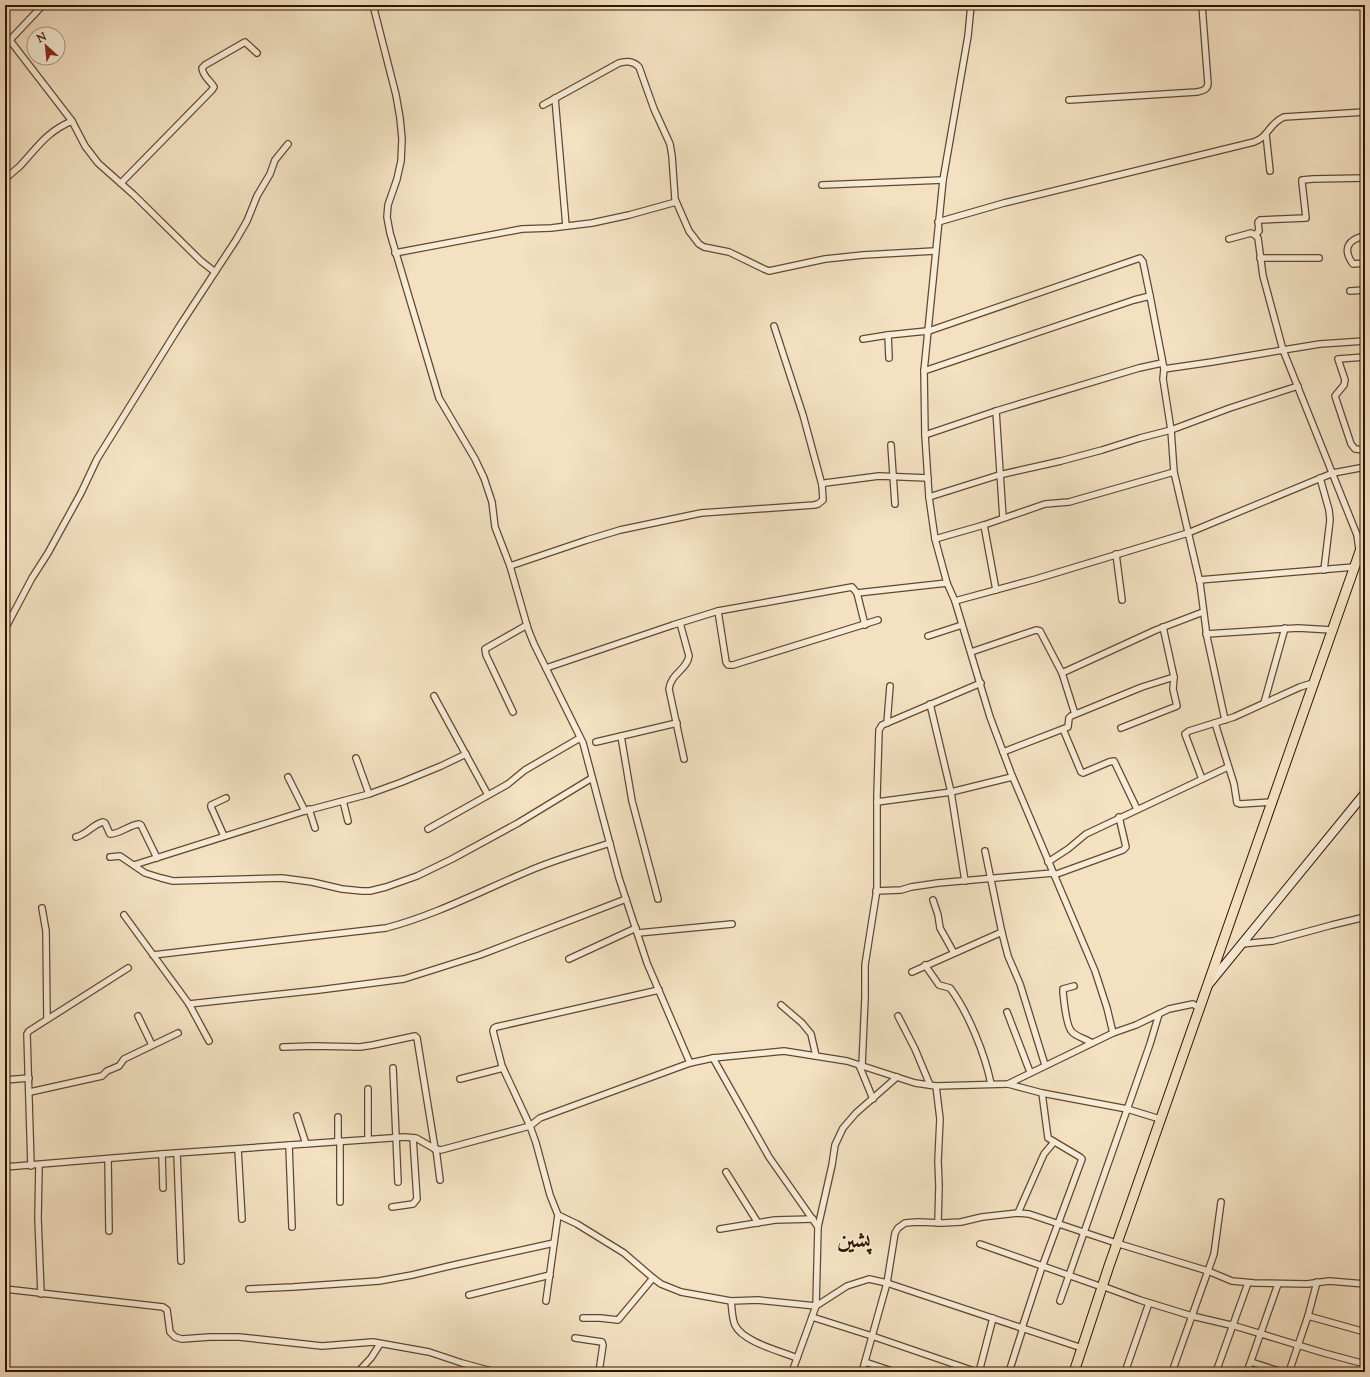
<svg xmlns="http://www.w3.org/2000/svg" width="1370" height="1377" viewBox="0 0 1370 1377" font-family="'Sorts Mill Goudy',Amiri,serif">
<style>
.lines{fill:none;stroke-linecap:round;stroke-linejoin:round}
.street-casing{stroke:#634730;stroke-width:8}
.secondary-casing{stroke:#331400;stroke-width:10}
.primary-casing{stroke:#331400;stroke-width:11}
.street{stroke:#f7ecd7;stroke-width:5.5}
.secondary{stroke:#f7ecd7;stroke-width:8}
.primary{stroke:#f3e1c1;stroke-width:9}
.labels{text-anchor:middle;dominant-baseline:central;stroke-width:3;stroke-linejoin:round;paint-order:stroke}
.town-label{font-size:23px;font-weight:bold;fill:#331400;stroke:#f7ecd7}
</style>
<rect width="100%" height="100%" fill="#f3e1c1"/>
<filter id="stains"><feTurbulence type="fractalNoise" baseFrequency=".005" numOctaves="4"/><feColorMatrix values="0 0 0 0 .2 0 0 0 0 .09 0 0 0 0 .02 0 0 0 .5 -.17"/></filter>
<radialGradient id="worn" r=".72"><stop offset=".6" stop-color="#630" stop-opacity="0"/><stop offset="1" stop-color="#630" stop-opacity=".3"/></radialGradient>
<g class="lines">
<defs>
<g id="street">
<path d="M373 5 396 95 400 118 402 139 401 161 397 179 388 205 387 217 390 233 439 398 475 459 484 478 492 502 495 527 510 566 528 629 534 644 583 743 619 878 647 963 690 1063"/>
<path d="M971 5 968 36 943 180 924 371 925 435 929 497 935 539 947 583 955 601 990 717 1011 773 1095 971 1107 1008 1113 1033 1136 1025 1169 1009 1193 1004 1199 1008"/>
<path d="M5 34 72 121 85 146 98 163 134 195 201 261 215 272"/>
<path d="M10 40 43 5"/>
<path d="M555 98 566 226"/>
<path d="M1069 100 1197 92C1202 91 1207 90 1208 84L1202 5"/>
<path d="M543 105 619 63C628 61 633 61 639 67L654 109 670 144 672 156 675 199 689 231 699 244 704 247 729 252 764 269 769 271 825 259 863 255 935 251"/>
<path d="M1266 134 1270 171"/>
<path d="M5 180C9 175 14 171 19 167 37 148 46 132 72 121"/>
<path d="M121 183 212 90 214 87C210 80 203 77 202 68L205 65 245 42 257 53"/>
<path d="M822 185 943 180"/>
<path d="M938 222 1004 203 1254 142C1270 136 1268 124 1284 117L1365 112"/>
<path d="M1255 235 1259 231 1258 222 1260 220 1306 218 1302 182V180L1313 179 1365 178"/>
<path d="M1365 236C1348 239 1342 249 1353 264L1365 263"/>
<path d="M1229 239 1251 233 1255 235 1258 238 1263 276 1283 350 1320 344 1365 341"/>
<path d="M395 253 522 229 551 228 592 223 629 215 676 202"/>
<path d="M1260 258H1319"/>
<path d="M1350 291 1365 290"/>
<path d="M774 326 803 415 822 485"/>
<path d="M926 332 1140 258 1143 262 1150 296"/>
<path d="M888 335 889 358"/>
<path d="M863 339 888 335 927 331"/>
<path d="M1365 357 1338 359 1345 380 1344 385 1335 396 1351 444 1355 449 1365 450"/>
<path d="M1164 369 1163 379 1171 430 1174 472 1200 583 1207 637 1225 720"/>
<path d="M924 371 1134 300 1150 296 1164 369 1212 362 1283 350 1357 535 1359 549"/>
<path d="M996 411 1003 518"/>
<path d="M925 435 996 411 1139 368 1162 363"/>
<path d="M891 445 895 504"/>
<path d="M1320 478 1329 510 1330 520 1324 570"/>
<path d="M929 497 999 475 1061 461 1102 450 1140 438 1171 430 1230 408 1298 386"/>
<path d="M984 525 996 590"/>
<path d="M935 539 984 525 1045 504 1069 502 1174 472"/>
<path d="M1116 554 1122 600"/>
<path d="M510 566 587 540 620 530 701 513 814 505 818 504 823 500 822 485 825 483 879 476 928 478"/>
<path d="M1199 580 1354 567"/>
<path d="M857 593 865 625"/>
<path d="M955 601 1036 579 1188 533 1333 473 1365 467"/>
<path d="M718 611 726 662 728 665H733L878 620"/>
<path d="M680 623 689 656C687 670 671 673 669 689L684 759"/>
<path d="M5 629 32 578 48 553 81 493 97 459 179 327 236 240 247 221 257 196 270 174 275 160 288 144"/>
<path d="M1206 634 1298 628 1332 630"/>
<path d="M928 636 962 625"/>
<path d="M971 652 1036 630 1040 631 1062 673 1075 714"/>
<path d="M546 668 673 625 718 611 852 587 857 593 947 583"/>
<path d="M1062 673 1156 630 1203 612"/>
<path d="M434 696 488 795"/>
<path d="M1264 703 1285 628"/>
<path d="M930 704 951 792 965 881"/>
<path d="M513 712 486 655 485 649 527 625"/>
<path d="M887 723 890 686"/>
<path d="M1215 723 1234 784 1237 803 1240 804 1272 802"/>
<path d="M1121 728 1177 706 1173 689 1174 677 1163 627"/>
<path d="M1063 729 1081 772 1083 773 1109 762 1114 761 1137 809"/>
<path d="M621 736 632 801 658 899"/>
<path d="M596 742 677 723"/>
<path d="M1003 752 1068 727 1069 718 1071 716 1142 687 1174 677"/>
<path d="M356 758 369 794"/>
<path d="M288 777 305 811"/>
<path d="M1202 779 1185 734 1189 731 1234 717 1300 687 1313 683"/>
<path d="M343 801 348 821"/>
<path d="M877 802 951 792 1012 777"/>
<path d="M309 809 315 828"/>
<path d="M428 829 508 784 525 770 580 738"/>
<path d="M224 836 211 807V805L226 798"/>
<path d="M76 837C88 834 93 824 103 822L105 823 110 834C120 834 129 825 139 824L141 825 157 858"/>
<path d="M985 851 1002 933 1008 956 1020 984 1045 1065"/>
<path d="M110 857 120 856 145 873 161 878 173 881 282 878 312 882 342 889 362 891H370L386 887 417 876 452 859 518 823 592 778"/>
<path d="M1048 862 1068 849 1086 834 1228 767"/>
<path d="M134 865 305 811 369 794 402 782 441 766 466 754"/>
<path d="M1054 875 1123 850 1126 847 1119 817"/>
<path d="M876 891 901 890 911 887 938 883 1053 873"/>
<path d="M933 900 938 915 940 928 954 953"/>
<path d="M42 908 46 931 47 1019"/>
<path d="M124 915 189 1004 209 1041"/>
<path d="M638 933 732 924"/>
<path d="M1242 944 1273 941 1332 925 1365 917"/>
<path d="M153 955 386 928C436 915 483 890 531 870 557 859 583 852 610 843"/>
<path d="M569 959 636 928"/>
<path d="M925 965 939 985 950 988C968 1012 985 1054 991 1084"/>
<path d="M912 972 1002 932"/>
<path d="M1074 986 1063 989V992C1064 1002 1066 1026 1072 1032 1077 1037 1086 1039 1092 1043"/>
<path d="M659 990 496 1027 494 1028 493 1031 502 1066 530 1126 536 1143 550 1195 558 1215 577 1224 624 1253 653 1278 661 1284 681 1292 731 1301 758 1300 816 1306 847 1286 869 1279 887 1283 1082 1348"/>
<path d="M189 1004 319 990 404 979 480 955 626 899"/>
<path d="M781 1005 802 1023 811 1034 816 1056"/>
<path d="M1007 1012 1030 1072"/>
<path d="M138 1016 152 1045"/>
<path d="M898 1016 915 1049 930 1085"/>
<path d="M283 1047 314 1046 360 1047 373 1045 415 1036 417 1038 435 1149"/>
<path d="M713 1058 769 1157 818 1227 816 1306 792 1372"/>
<path d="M859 1065 873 1099"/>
<path d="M862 1066 865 998V965L877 889V796L879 730 882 725 887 723 981 683"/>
<path d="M393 1068 398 1182"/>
<path d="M460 1079 503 1068"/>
<path d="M5 1080 29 1078"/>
<path d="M1008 1084 1042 1093 1127 1109 1160 1119"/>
<path d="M936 1086 940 1119 938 1161 939 1186 938 1223"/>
<path d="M30 1092 102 1076 107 1071 119 1066 124 1059 178 1033"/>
<path d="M297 1116 306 1144"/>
<path d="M338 1117V1141"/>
<path d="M368 1139V1089"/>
<path d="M340 1141V1202"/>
<path d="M289 1145 292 1227"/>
<path d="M238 1149 242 1219"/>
<path d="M436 1149 440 1180"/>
<path d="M177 1153 181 1261"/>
<path d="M162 1154 163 1188"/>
<path d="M108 1159 109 1231"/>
<path d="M39 1165 38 1218 41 1294"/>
<path d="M31 1166 27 1034 29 1031 128 968"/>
<path d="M5 1167 162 1154 405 1137 416 1138 435 1149 441 1150 530 1126 540 1118 690 1063 713 1058 784 1051 847 1061 915 1083 936 1086 1008 1084 1113 1033"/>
<path d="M726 1172 758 1223"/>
<path d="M392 1207 413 1204 417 1199 413 1138"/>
<path d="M1018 1213 1044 1154 1054 1142"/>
<path d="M818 1227 832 1165 835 1145 843 1128 856 1113 897 1077"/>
<path d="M720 1229 775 1220 813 1219"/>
<path d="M980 1244 1102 1287"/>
<path d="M1102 1286 1140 1300 1192 1316 1235 1326 1324 1353 1365 1364"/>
<path d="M5 1289 163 1307 167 1310 170 1332 175 1337 182 1339 210 1337H239L322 1346 373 1342 429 1352 462 1363 495 1372"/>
<path d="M249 1289 293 1287 379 1281 412 1275 454 1265 554 1243"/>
<path d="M469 1295 550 1275"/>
<path d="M546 1301 558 1215"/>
<path d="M731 1301C732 1308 732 1319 735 1325 743 1342 780 1351 797 1358"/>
<path d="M1060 1301 1150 1044 1159 1014"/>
<path d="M1308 1316 1365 1332"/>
<path d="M812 1317 872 1336 977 1372"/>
<path d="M583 1318H600L618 1320 653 1278"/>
<path d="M1022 1328 1042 1267 1082 1159 1080 1157 1048 1138 1042 1093"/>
<path d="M575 1338 602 1342 603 1345 599 1372"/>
<path d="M865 1362 895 1372"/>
<path d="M1251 1362 1282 1372"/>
<path d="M358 1372 371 1358 380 1344"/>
<path d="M862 1372 887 1283 895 1233 898 1228 905 1223 918 1222 943 1223 961 1222 982 1217 1018 1213 1029 1214 1116 1243 1208 1271 1232 1281 1254 1283 1307 1284 1329 1281 1365 1284"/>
<path d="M979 1372 993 1318"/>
<path d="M1009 1372 1023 1328"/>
<path d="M1125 1372 1149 1303"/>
<path d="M1172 1372 1214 1254 1221 1202"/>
<path d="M1216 1372 1248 1283"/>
<path d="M1247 1372 1278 1284"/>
<path d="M1289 1372 1308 1316 1317 1282"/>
</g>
<path id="secondary" d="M1209 984 1365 793"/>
<path id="primary" d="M1074 1372 1109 1266 1365 537"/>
</defs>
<use href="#street" class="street-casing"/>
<use href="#secondary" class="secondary-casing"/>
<use href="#primary" class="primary-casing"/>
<use href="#street" class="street"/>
<use href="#secondary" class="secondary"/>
<use href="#primary" class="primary"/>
</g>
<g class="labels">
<g class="town-label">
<text x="854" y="1241">پشین</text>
</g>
</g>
<rect width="1370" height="1377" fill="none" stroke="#f3e1c1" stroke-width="20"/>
<rect x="6" y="6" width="1358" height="1365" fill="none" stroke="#331400" stroke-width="2"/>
<rect x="10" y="10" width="1350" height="1357" fill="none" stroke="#331400"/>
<g transform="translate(46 46) rotate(333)"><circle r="19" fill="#f7ecd7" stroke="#a99681"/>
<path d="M0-3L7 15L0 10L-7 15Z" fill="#8f2418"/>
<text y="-6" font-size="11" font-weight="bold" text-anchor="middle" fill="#331400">N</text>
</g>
<rect width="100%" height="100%" filter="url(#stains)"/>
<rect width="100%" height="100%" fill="url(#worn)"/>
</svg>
